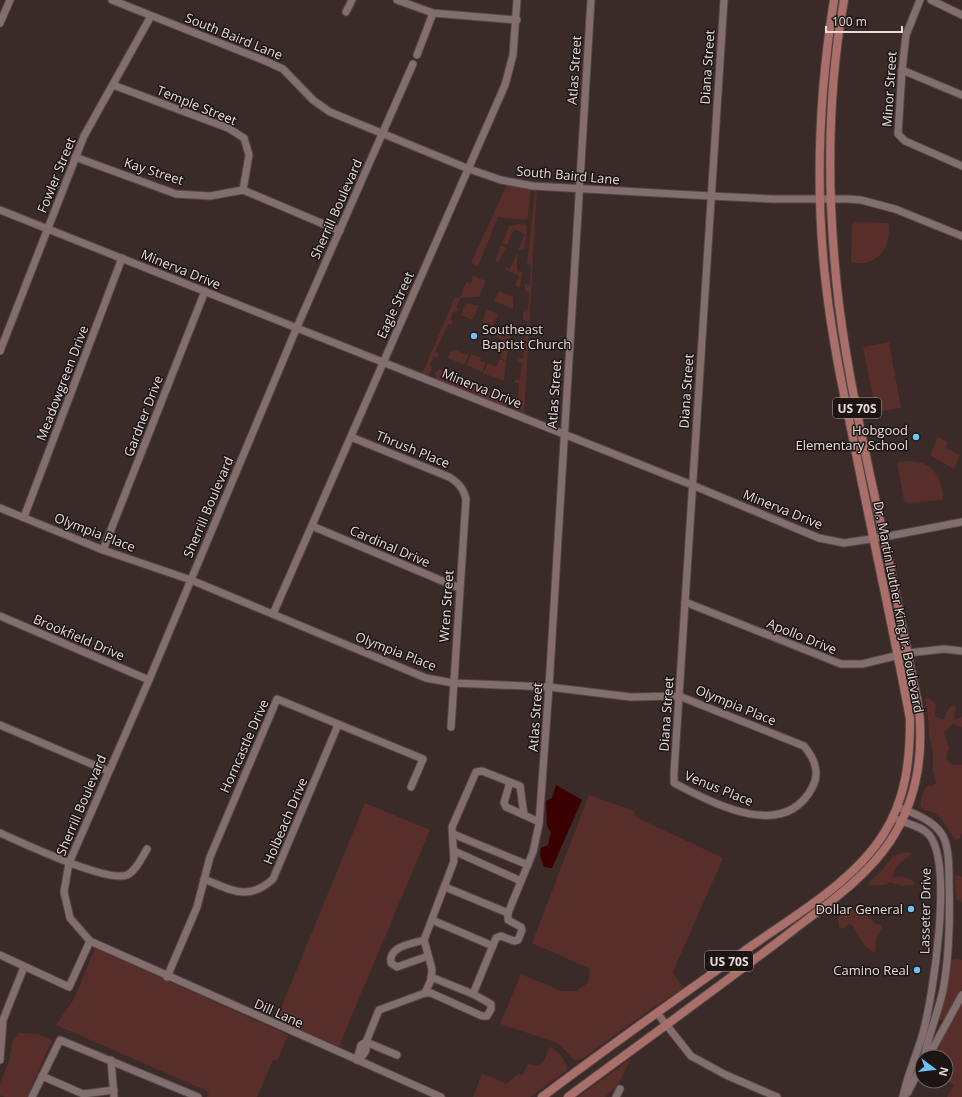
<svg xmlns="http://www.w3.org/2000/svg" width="962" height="1097" viewBox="0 0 962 1097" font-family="'Open Sans',sans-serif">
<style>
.green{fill:#582e2a}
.water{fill:#3b0002}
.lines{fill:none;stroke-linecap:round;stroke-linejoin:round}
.minor-casing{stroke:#544746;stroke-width:9}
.major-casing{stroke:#544746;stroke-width:10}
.minor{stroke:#826e6c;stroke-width:7}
.major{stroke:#ab6f6a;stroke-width:8}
.poi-dot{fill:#6ec2f3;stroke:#1c1514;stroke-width:1.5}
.labels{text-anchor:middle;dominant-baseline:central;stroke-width:3;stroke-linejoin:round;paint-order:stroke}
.shield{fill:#1c1514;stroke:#aaa09f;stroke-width:1}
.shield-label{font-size:12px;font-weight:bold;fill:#e7dcdb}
.street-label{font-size:13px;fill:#e7dcdb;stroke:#1c1514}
.poi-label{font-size:13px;fill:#e7dcdb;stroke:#1c1514;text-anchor:end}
</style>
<rect width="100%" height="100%" fill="#3a2a28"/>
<g class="green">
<path d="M507 184 531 188 528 217 526 220 498 217 478 266 471 263Z"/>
<path d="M537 189 524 415 515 411 513 401H518L519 383H515V380H520L522 363 517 362 518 359H523L524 344 520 343 521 338 525 339 527 321 523 320V312L528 311 529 292 525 291V284L530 285 531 265 527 264 535 191Z"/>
<path d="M855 222 889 223C891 248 877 268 851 262L852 225Z"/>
<path d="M521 224 526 225 527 228 524 250H518L525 234 514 229 507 245 502 243 509 226Z"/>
<path d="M501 245 506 248 498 263 495 261Z"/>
<path d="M517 253V271L522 272 520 288 515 285 519 276 505 269 506 267 510 269Z"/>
<path d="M473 276 486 281 479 297 460 298 466 282 471 284Z"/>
<path d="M499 291 513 297V309L494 301Z"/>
<path d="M455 297 460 299 456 308 458 309 456 312 454 311 450 320 453 321 451 325 448 324 435 352 439 354 437 358 433 357 430 366 433 367 428 375 422 374Z"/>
<path d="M466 303 479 306 472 320 461 315Z"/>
<path d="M487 309 498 314 493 326 482 322Z"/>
<path d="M498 330 510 336 509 343 495 337Z"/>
<path d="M494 339 509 345 506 361 500 358 502 353 500 352 503 344Z"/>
<path d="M889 342 901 408 876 412 863 347Z"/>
<path d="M455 350 467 355 469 354 464 365 448 358 451 351 454 352Z"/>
<path d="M471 354 481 358 480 361 486 363 482 372 466 365Z"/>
<path d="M500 359 506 362 504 381 483 373 488 363 496 367Z"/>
<path d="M439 369 444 370 443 373 467 383 469 380 476 383V387L509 399V404L505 408 436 379 435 373Z"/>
<path d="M938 437 948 442 945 448 960 455 954 469 930 455Z"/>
<path d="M910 461C934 463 942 477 943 500L908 503 904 501 897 462Z"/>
<path d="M929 698 936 704 935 716 938 718 944 719 949 708 954 705 956 708 954 717 957 719 962 717V727L952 724 944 733 949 748 946 758 951 764 962 765V832L960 838 956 840C945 828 943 812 923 810L920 806 922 795 926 787 932 786 936 783 933 771V752L929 736 928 717 925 699Z"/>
<path d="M589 795 634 811 636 817 723 858 673 972 683 988 647 1012 582 1059 574 1060 558 1043 500 1024 521 974 561 991H576L588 983 590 969 532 943Z"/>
<path d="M365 803 430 830 339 1046 276 1020Z"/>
<path d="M907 852 914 853C904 860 896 863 892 877L903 876 913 881 916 885 901 886 890 882 886 885 869 886V882L882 870 894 855Z"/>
<path d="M957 875 962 877V902L956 899 955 876Z"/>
<path d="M846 909 865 911 875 924 881 925 882 929C871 942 879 944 874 953L864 945 852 925 849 924 843 929 839 927 838 917Z"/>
<path d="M95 948 288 1035 277 1061 273 1060 257 1097H207L209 1092 56 1025 74 999Z"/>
<path d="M957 958 962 960V989L943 1020H941L939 1018 950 963 952 960Z"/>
<path d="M962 1002V1097H947L954 1085 946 1080V1057H931Z"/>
<path d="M19 1033 39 1034 52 1040 27 1097H5L0 1095V1083L9 1061 12 1043Z"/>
<path d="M550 1047C559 1052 566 1059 567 1070L530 1097H473L482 1073 506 1084 518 1074 522 1076 528 1064C546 1069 543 1058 550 1047Z"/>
<path d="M630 1059 616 1090 615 1088 605 1097H578Z"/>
</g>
<path class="water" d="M556 785 582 800 552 868 544 867 540 856 541 848 548 845 551 832 547 826 546 801 552 798Z"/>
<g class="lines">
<defs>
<g id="minor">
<path d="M112 0 263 60 283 69 313 100 330 112 469 169 501 180 533 186 710 196 772 199H848L861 200 895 209 962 236"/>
<path d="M397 0 433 13 517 20"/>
<path d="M920 0 906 35 902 70 898 134 905 141 962 166"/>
<path d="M931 0 962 15"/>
<path d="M346 12 352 0"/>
<path d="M0 23 10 0"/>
<path d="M417 55 433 13"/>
<path d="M413 64 297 327 149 680 69 863 64 892 70 918 90 941 441 1097"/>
<path d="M902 70 962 95"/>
<path d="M113 85 228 128 244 138 249 155 243 190"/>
<path d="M75 157 176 194 210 196 243 190 340 231"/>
<path d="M0 210 692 485 819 538 844 543 884 537 962 522"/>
<path d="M0 351 84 136 151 16"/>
<path d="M351 437 449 477C459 483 463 488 466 499L451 727"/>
<path d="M0 508 103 550 191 580 426 678 453 683 549 687 631 697 679 696 804 746C814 758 821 772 812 788 783 842 713 803 674 783V773C692 515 706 257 724 0"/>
<path d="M24 517 122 258"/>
<path d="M312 526 459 588"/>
<path d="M103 550 205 291"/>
<path d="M685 602 841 664H862L908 653 944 649 962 651"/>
<path d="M273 614 505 85 513 55 517 0"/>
<path d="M0 616 149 680"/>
<path d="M0 725 108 771"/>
<path d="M510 782 504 803 506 807 524 815"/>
<path d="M897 807C913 813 934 820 943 836 949 848 949 867 949 881 950 917 950 954 943 990 938 1013 929 1034 924 1057"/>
<path d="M893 818C904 823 923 826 930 836 953 867 933 996 923 1033 917 1055 907 1075 903 1097"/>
<path d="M0 833C23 843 106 883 127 875 136 871 142 857 147 849"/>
<path d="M453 834 528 865"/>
<path d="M454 851 521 881"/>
<path d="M204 879C231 890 248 902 273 879L338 725"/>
<path d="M445 887 508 913"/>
<path d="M432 920 493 946"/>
<path d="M424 940C412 944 388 946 391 963L397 967 428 956"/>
<path d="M0 955 69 987 90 941"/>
<path d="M167 977 197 907 210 857 277 699 423 759 411 787"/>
<path d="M431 977 473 994"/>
<path d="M425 993 431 980 432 969 424 940 454 861 452 827 476 772 482 771 520 786 524 815 539 822"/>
<path d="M657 1013 691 1056 726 1075 777 1097"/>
<path d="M366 1042 397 1055"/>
<path d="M928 1057 962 995"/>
<path d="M0 1060 3 1020 24 967"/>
<path d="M111 1060 114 1097"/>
<path d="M357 1060C364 1055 368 1051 366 1042L379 1010 425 993H431L482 1016H487L491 1009V1004L473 994 496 938 501 936 514 941 518 940 522 930 521 927 508 920V913L533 852 539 824 549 687 591 0"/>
<path d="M357 1060 361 1045 366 1042"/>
<path d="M42 1076 83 1094 114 1090"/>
<path d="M32 1097 60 1040 198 1097"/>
<path d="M616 1097 620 1089"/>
<path d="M903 1097 908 1092 922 1065"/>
</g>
<g id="major">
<path d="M542 1097C607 1048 673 1001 740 954 787 920 851 885 883 835 906 799 910 761 910 719 893 627 872 535 854 443 843 391 832 338 826 285 815 191 819 93 834 0"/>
<path d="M568 1097C640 1044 712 992 783 938 821 908 864 881 891 840 913 806 922 765 920 724 920 710 916 695 913 680 908 655 903 630 898 605 878 506 852 406 839 305 827 204 826 100 844 0"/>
</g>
</defs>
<use href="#minor" class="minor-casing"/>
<use href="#major" class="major-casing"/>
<use href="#minor" class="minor"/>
<use href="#major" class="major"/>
</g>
<g class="poi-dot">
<circle cx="474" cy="336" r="4"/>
<circle cx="916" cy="437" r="4"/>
<circle cx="911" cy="909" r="4"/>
<circle cx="917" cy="970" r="4"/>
</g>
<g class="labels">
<g class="shield">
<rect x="833" y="398" width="48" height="20" rx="3"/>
<rect x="705" y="951" width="48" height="20" rx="3"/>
</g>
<g class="shield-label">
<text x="857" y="408">US 70S</text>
<text x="729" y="961">US 70S</text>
</g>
<g class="street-label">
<text transform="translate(234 36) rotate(22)">South Baird Lane</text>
<text transform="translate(707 67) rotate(-86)">Diana Street</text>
<text transform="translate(574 70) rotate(-86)">Atlas Street</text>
<text transform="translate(889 89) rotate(-86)">Minor Street</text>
<text transform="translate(197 105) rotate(22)">Temple Street</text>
<text transform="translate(154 171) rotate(18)">Kay Street</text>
<text transform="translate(56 175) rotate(-68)">Fowler Street</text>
<text transform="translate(568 175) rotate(5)">South Baird Lane</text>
<text transform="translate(336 209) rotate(-66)">Sherrill Boulevard</text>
<text transform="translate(181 269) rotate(22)">Minerva Drive</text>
<text transform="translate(395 305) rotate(-66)">Eagle Street</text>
<text transform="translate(62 383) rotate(-69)">Meadowgreen Drive</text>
<text transform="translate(482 388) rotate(22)">Minerva Drive</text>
<text transform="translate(686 391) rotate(-86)">Diana Street</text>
<text transform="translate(554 394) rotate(-86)">Atlas Street</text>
<text transform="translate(143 416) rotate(-69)">Gardner Drive</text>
<text transform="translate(413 449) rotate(22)">Thrush Place</text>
<text transform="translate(208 507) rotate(-67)">Sherrill Boulevard</text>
<text transform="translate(783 509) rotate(22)">Minerva Drive</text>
<text transform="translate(95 532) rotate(21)">Olympia Place</text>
<text transform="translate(390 546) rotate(23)">Cardinal Drive</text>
<text transform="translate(446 606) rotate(-86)">Wren Street</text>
<text transform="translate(899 607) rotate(79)">Dr. Martin Luther King Jr. Boulevard</text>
<text transform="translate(802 636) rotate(22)">Apollo Drive</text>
<text transform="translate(79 637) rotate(23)">Brookfield Drive</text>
<text transform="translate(396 651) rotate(21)">Olympia Place</text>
<text transform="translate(736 705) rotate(22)">Olympia Place</text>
<text transform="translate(666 714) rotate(-86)">Diana Street</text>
<text transform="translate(535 717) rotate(-86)">Atlas Street</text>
<text transform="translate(244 746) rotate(-66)">Horncastle Drive</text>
<text transform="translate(719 788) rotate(22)">Venus Place</text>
<text transform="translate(81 805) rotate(-67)">Sherrill Boulevard</text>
<text transform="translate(285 821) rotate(-67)">Holbeach Drive</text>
<text transform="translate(925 911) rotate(-89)">Lasseter Drive</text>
<text transform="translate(279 1013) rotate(24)">Dill Lane</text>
</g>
<g class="poi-label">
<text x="482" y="329" text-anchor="start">Southeast<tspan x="482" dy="15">Baptist Church</tspan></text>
<text x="908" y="430">Hobgood<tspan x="908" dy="15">Elementary School</tspan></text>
<text x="903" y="909">Dollar General</text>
<text x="909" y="970">Camino Real</text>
</g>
</g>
<g transform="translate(934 1069) rotate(105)"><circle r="19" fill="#1c1514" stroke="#6d6564"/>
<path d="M0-3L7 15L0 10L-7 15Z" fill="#6ec2f3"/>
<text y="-6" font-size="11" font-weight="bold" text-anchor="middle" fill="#e7dcdb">N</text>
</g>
<path d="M826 26v6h76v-6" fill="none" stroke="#e7dcdb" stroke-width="2"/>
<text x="832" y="26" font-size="12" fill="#e7dcdb" stroke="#1c1514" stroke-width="3" paint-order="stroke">100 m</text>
</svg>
